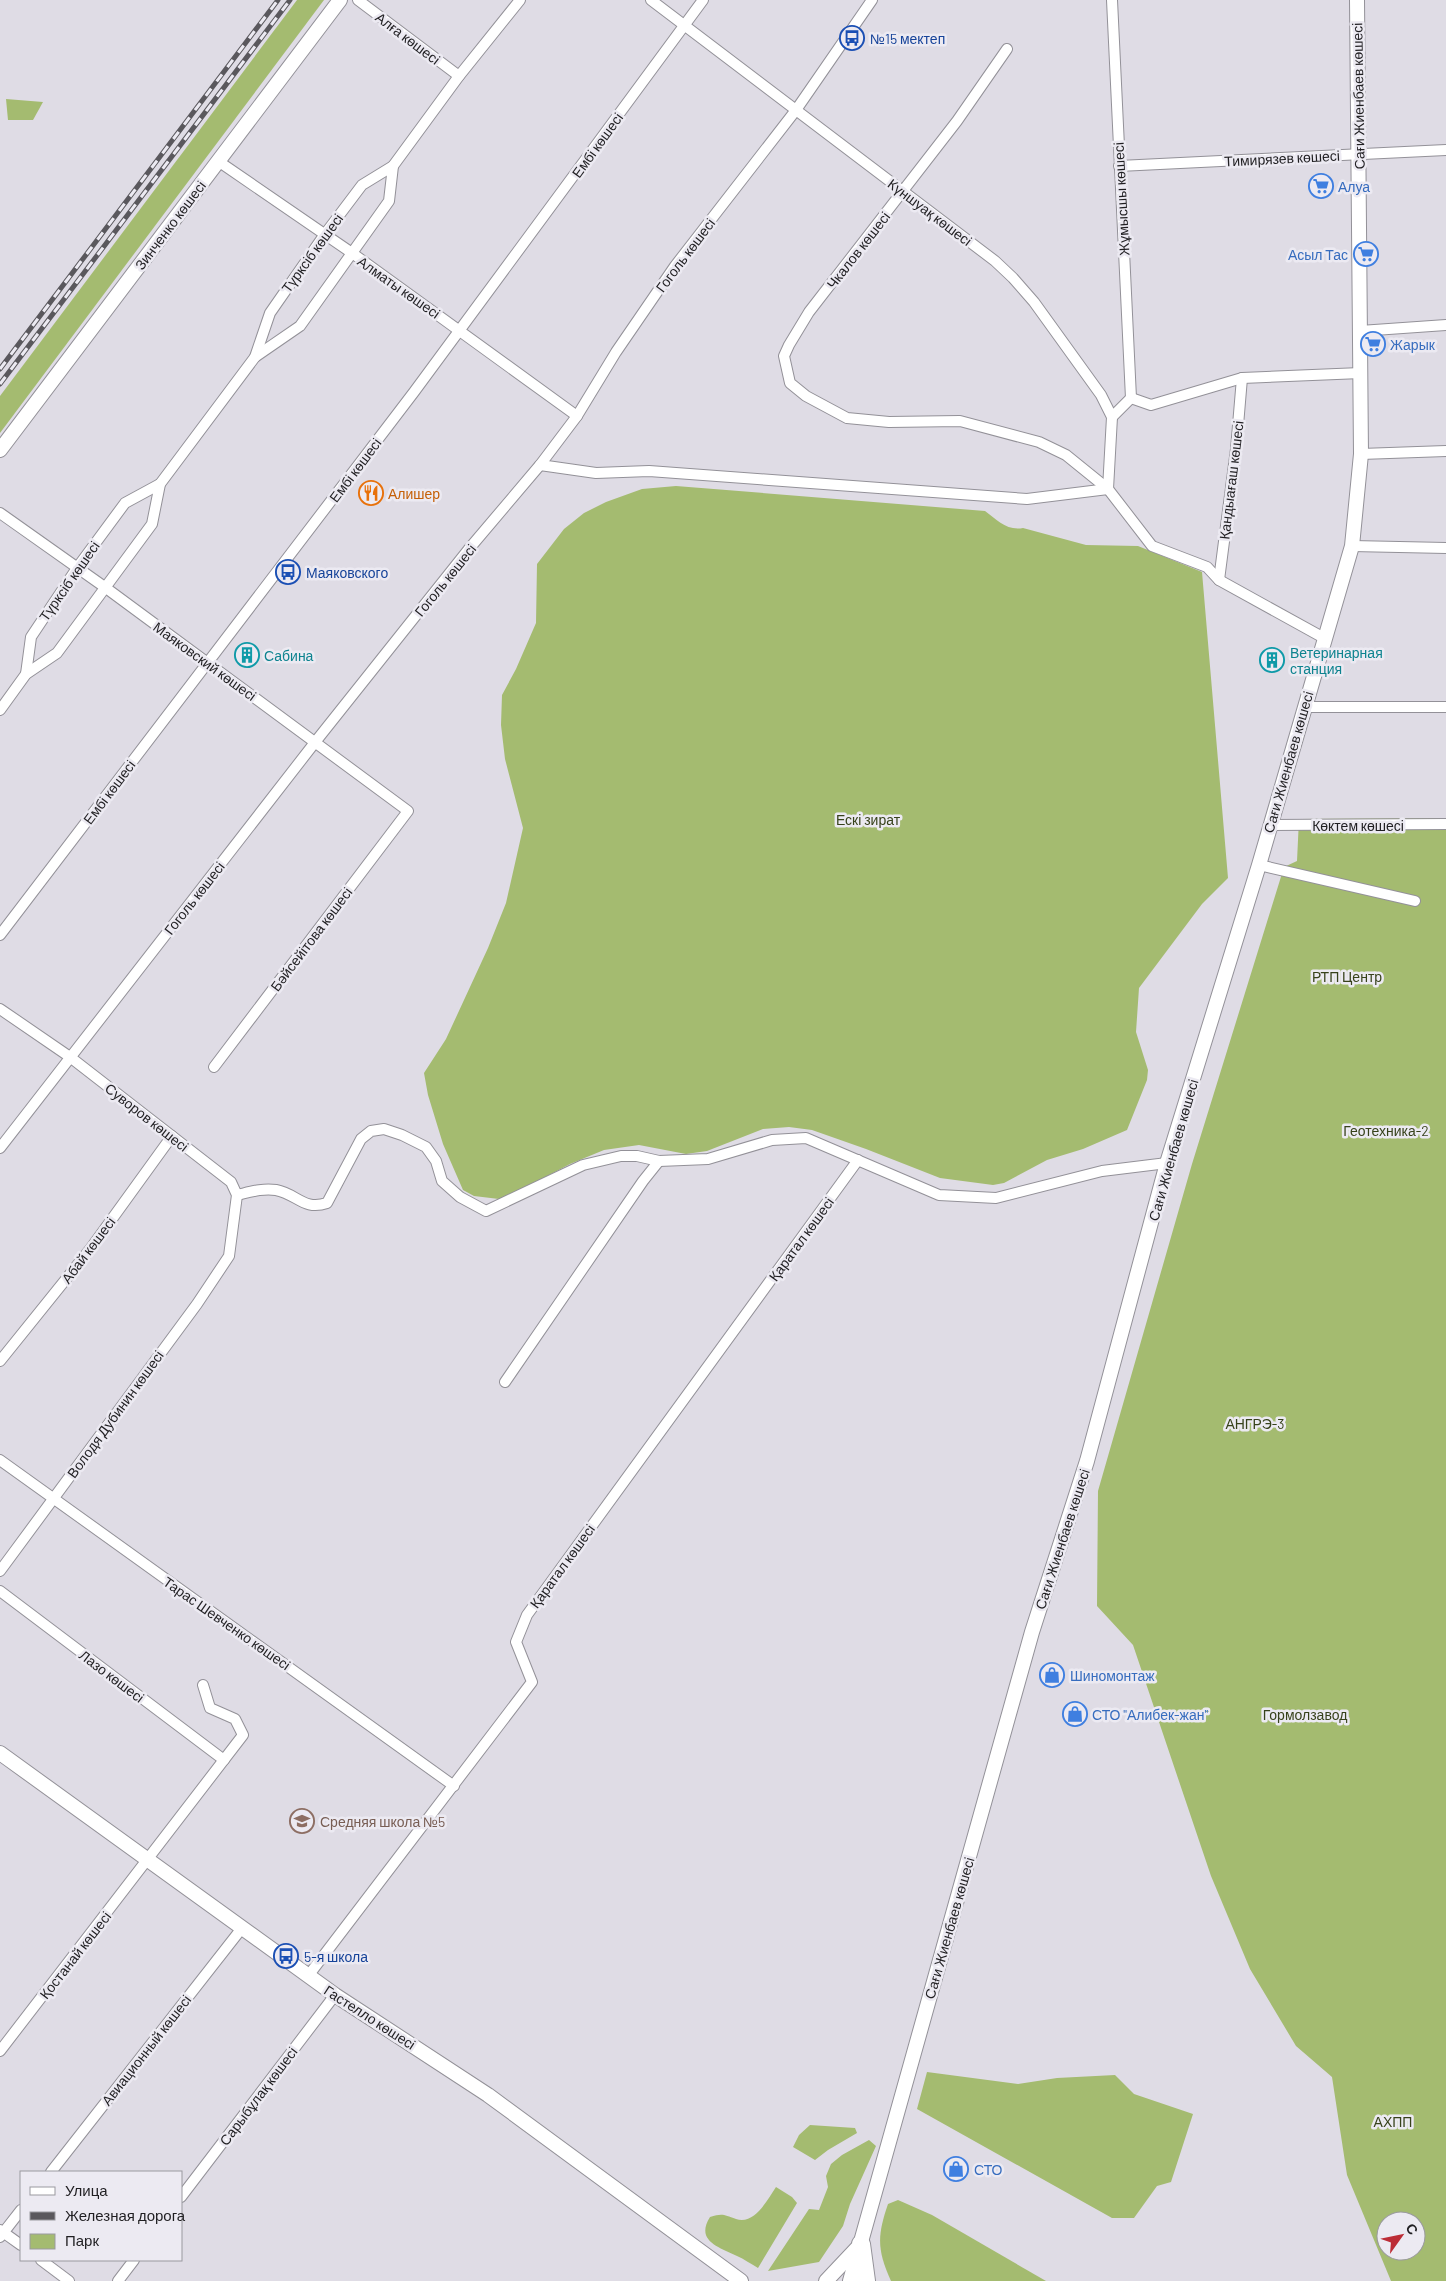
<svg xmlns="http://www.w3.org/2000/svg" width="1446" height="2281" viewBox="0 0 1446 2281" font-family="Barlow,sans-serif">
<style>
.green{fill:#a4bb70;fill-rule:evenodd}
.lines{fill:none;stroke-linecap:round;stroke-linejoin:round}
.street-casing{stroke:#939198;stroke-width:12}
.secondary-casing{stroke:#939198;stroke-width:16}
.highway-casing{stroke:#939198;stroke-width:20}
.street{stroke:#fff;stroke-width:10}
.secondary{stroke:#fff;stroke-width:14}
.highway{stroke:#fff;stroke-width:18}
.rail-casing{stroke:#5a585d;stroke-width:5}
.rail{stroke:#eceaf2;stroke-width:3;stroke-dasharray:9;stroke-linecap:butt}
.labels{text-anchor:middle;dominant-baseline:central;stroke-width:5;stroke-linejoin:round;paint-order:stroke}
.street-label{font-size:14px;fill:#201f22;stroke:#eceaf2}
.transit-label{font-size:14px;fill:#164399;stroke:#eceaf2;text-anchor:start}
.shop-label{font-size:14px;fill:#366cbe;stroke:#eceaf2;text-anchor:start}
.food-label{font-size:14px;fill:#c56008;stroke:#eceaf2;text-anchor:start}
.culture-label{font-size:14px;fill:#0d838f;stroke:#eceaf2;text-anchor:start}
.park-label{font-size:14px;fill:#37421b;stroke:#eceaf2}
.education-label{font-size:14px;fill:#785e54;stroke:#eceaf2;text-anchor:start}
</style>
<rect width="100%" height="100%" fill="#dfdce5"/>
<g class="green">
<path d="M297 0H324L0 433V396Z"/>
<path d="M6 99 43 102 33 120H8Z"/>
<path d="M676 486 985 511C997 520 1007 531 1023 528L1086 545 1138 546 1202 572 1228 878 1202 904 1139 988 1136 1032 1148 1070 1147 1080 1127 1130 1083 1149 1047 1160 1004 1183 993 1185 940 1178 866 1149 812 1130 789 1127 763 1129 707 1151 686 1154 639 1145 604 1150 570 1164 523 1189 499 1199 474 1196 463 1190 443 1144 428 1095 424 1073 446 1039 488 948 506 903 523 828 505 759 501 725 502 695 516 669 536 623 537 564 564 529 584 513 606 502 642 489Z"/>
<path d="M1446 818V2281H1391L1347 2175 1332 2077 1296 2046 1250 1969 1211 1876 1133 1645 1097 1606 1098 1491 1192 1164 1284 867 1297 861 1299 819ZM1386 2221H1416V2251H1386Z"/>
<path d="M927 2072 1018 2084 1057 2078 1115 2075 1134 2094 1193 2114 1171 2182 1157 2186 1134 2218H1112L917 2109Z"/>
<path d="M810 2125 855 2128 857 2133 828 2150 815 2160 793 2147 799 2135Z"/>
<path d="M869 2140 876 2146 850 2204 843 2226 819 2262 768 2271 809 2209 819 2210 828 2187 826 2176 831 2164 842 2155Z"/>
<path d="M776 2187 792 2197 797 2203 758 2268C751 2264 744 2259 737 2256 719 2247 695 2241 710 2217 723 2213 724 2215 736 2219 755 2225 767 2200 776 2187Z"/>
<path d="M898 2200 932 2215 1046 2281H891C877 2250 877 2236 888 2204Z"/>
</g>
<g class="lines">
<defs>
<g id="street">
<path d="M358 0 459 76"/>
<path d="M651 0 995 261 1013 278 1034 302 1101 395 1112 417 1108 489"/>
<path d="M1112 0 1131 398"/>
<path d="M1007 49 957 121 809 312 789 345 784 356 790 383 806 396 847 418 889 422 960 421 1039 442 1066 455 1108 489 1152 546 1207 567 1219 580 1324 638"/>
<path d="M218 161 352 253 577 416"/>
<path d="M1119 166 1446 150"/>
<path d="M1360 331 1446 325"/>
<path d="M255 357 300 326 389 201 393 166"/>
<path d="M1131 398 1151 405 1242 378 1361 373"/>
<path d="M1112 417 1131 398"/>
<path d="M1361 454 1446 451"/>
<path d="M540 465 596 473 649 471 1027 499 1108 489"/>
<path d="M0 513 106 588 408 811 214 1067"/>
<path d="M1352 546 1446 548"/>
<path d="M1219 580 1236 449 1242 378"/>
<path d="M26 674 31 637 77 568 125 503 160 484"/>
<path d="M1304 707H1446"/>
<path d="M0 710 26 674 57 653 152 524 160 484 255 357 270 313 325 234 362 185 393 166 459 76 520 0"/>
<path d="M1270 825 1446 824"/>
<path d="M1259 865 1415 901"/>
<path d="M0 935 414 392 703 0"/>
<path d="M0 1009 70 1057 231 1182 237 1195 229 1256 197 1304 0 1571"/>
<path d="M0 1148 316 741 468 550 540 465 577 416 616 352 675 266 796 110 872 0"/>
<path d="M237 1195C250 1192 262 1188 276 1190 297 1194 304 1211 327 1203L361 1139 371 1131 384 1129 402 1135 426 1147 436 1161 442 1181 460 1197 486 1211 583 1165 621 1156H637L659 1161 708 1159 772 1140 806 1138 939 1195 996 1198 1102 1171 1167 1163"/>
<path d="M0 1361 91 1248 172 1136"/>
<path d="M505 1382 643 1181 659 1161"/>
<path d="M0 1460 454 1786"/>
<path d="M0 1591 224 1760"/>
<path d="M308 1976 532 1682 516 1642 527 1615 858 1160"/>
<path d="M0 2051 243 1735 235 1719 210 1708 203 1685"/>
<path d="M51 2172 242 1928"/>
<path d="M181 2197 335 1995"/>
<path d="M0 2230 21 2245"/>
<path d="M0 2237 21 2210"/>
<path d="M41 2260 69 2281"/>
<path d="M118 2281 134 2260"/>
</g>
<g id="secondary">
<path d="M0 450 340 0"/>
<path d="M0 1753 335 1995 488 2095 741 2281"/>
<path d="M826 2281 859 2246"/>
<path d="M850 2281 1032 1632 1087 1461 1167 1163 1259 865 1352 546 1361 454 1357 0"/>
</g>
<path id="highway" d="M861 2244 866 2281"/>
</defs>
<use href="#street" class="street-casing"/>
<use href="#secondary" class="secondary-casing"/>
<use href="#highway" class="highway-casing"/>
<use href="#street" class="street"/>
<use href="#secondary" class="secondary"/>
<use href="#highway" class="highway"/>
<defs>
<g id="rail">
<path d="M0 369 278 0"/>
<path d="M0 384 290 0"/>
</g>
</defs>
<use href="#rail" class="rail-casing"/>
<use href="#rail" class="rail"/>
</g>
<defs>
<symbol id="bus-ring" viewBox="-11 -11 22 22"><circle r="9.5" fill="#eceaf2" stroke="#1a4fb4" stroke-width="1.5"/><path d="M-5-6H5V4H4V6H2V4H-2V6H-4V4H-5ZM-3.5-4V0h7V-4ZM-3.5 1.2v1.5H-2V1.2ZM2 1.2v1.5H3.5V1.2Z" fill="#1a4fb4"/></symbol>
<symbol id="supermarket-ring" viewBox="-11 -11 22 22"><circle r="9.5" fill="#eceaf2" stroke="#3f7fe0" stroke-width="1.5"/><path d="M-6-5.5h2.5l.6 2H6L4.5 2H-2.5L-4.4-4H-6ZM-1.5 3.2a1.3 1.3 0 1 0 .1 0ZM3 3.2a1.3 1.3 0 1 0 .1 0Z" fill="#3f7fe0"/></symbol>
<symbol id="restaurant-ring" viewBox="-11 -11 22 22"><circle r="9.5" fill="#eceaf2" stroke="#e8710a" stroke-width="1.5"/><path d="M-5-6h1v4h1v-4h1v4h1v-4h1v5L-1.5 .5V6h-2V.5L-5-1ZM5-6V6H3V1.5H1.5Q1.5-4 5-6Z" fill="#e8710a"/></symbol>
<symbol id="building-ring" viewBox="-11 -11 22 22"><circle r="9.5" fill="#eceaf2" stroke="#0f9aa8" stroke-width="1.5"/><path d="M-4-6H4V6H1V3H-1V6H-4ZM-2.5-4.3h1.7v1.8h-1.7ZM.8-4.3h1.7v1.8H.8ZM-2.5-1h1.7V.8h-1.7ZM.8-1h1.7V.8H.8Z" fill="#0f9aa8"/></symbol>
<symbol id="shop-ring" viewBox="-11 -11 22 22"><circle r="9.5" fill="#eceaf2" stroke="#3f7fe0" stroke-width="1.5"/><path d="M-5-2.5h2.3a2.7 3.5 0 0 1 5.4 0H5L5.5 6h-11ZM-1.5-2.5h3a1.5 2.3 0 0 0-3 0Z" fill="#3f7fe0"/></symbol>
<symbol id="school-ring" viewBox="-11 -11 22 22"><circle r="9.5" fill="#eceaf2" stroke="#8d6e63" stroke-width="1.5"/><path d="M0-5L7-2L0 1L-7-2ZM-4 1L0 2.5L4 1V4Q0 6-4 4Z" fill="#8d6e63"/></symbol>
</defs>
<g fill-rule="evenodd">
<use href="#bus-ring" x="838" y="24" width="28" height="28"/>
<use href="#supermarket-ring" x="1307" y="172" width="28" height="28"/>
<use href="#supermarket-ring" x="1352" y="240" width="28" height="28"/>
<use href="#supermarket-ring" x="1359" y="330" width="28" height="28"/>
<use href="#restaurant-ring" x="357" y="479" width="28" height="28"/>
<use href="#bus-ring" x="274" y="558" width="28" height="28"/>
<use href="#building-ring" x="233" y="641" width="28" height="28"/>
<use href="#building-ring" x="1258" y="646" width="28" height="28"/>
<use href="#shop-ring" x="1038" y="1661" width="28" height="28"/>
<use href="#shop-ring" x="1061" y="1700" width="28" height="28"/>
<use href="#school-ring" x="288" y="1807" width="28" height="28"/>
<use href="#bus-ring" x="272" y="1942" width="28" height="28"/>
<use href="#shop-ring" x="942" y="2155" width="28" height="28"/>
</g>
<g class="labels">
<g class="street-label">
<text transform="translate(408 38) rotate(37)">Алға көшесі</text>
<text transform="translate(1358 96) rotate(-91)">Сағи Жиенбаев көшесі</text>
<text transform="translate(597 145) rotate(-54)">Ембі көшесі</text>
<text transform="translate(1282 158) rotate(-3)">Тимирязев көшесі</text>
<text transform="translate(1121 199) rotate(-93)">Жұмысшы көшесі</text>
<text transform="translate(930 212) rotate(37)">Күншуақ көшесі</text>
<text transform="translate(170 225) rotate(-53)">Зинченко көшесі</text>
<text transform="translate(858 250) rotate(-52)">Чкалов көшесі</text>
<text transform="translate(312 253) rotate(-54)">Түрксіб көшесі</text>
<text transform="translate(685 255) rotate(-53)">Гоголь көшесі</text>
<text transform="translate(399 287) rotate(35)">Алматы көшесі</text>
<text transform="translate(355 470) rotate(-53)">Ембі көшесі</text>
<text transform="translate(1231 480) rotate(-83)">Қандыағаш көшесі</text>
<text transform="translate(445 580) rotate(-51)">Гоголь көшесі</text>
<text transform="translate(69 581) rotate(-55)">Түрксіб көшесі</text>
<text transform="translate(205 661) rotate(36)">Маяковский көшесі</text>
<text transform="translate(1288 762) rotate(-74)">Сағи Жиенбаев көшесі</text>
<text transform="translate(109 792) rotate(-53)">Ембі көшесі</text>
<text x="1358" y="825">Көктем көшесі</text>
<text transform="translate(194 898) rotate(-52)">Гоголь көшесі</text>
<text transform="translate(311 939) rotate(-53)">Бәйсейітова көшесі</text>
<text transform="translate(147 1117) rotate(38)">Суворов көшесі</text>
<text transform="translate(1173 1150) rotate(-74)">Сағи Жиенбаев көшесі</text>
<text transform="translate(801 1239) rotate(-54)">Қаратал көшесі</text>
<text transform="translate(88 1250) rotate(-53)">Абай көшесі</text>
<text transform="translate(115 1414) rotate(-54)">Володя Дубинин көшесі</text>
<text transform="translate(1062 1539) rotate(-72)">Сағи Жиенбаев көшесі</text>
<text transform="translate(562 1566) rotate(-54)">Қаратал көшесі</text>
<text transform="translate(227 1623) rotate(35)">Тарас Шевченко көшесі</text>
<text transform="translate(112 1676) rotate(37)">Лазо көшесі</text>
<text transform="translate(949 1928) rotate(-74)">Сағи Жиенбаев көшесі</text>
<text transform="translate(75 1955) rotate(-52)">Қостанай көшесі</text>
<text transform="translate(370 2017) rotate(33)">Гастелло көшесі</text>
<text transform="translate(146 2050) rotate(-52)">Авиационный көшесі</text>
<text transform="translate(258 2096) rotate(-53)">Сарыбұлақ көшесі</text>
</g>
<g class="transit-label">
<text x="870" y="38">№15 мектеп</text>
<text x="306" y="572">Маяковского</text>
<text x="304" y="1956">5-я школа</text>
</g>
<g class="shop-label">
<text x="1338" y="186">Алуа</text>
<text x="1348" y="254" text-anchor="end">Асыл Тас</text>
<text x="1390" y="344">Жарык</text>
<text x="1070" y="1675">Шиномонтаж</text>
<text x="1092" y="1714">СТО "Алибек-жан"</text>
<text x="974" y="2169">СТО</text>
</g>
<g class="food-label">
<text x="388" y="493">Алишер</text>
</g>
<g class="culture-label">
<text x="1290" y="652">Ветеринарная<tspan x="1290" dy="16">станция</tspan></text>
<text x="264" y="655">Сабина</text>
</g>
<g class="park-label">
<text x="868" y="819">Ескі зират</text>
<text x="1347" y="976">РТП Центр</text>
<text x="1386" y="1130">Геотехника-2</text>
<text x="1255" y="1423">АНГРЭ-3</text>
<text x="1305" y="1714">Гормолзавод</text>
<text x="1393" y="2121">АХПП</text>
</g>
<g class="education-label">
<text x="320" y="1821">Средняя школа №5</text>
</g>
</g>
<rect x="20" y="2171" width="162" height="90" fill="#eceaf2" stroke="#9a999f"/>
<rect x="30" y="2187" width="25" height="8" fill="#ffffff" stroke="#9a999f"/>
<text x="65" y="2196" font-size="15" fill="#201f22">Улица</text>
<rect x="30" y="2212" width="25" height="8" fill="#5a585d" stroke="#9a999f"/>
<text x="65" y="2221" font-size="15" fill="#201f22">Железная дорога</text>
<rect x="30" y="2234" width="25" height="15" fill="#a4bb70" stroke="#9a999f"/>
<text x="65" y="2246" font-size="15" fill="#201f22">Парк</text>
<g transform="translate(1401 2236) rotate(57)"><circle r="24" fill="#eceaf2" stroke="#9a999f"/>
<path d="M0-4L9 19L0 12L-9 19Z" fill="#bc2c36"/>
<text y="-8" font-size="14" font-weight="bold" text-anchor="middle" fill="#201f22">С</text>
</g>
</svg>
